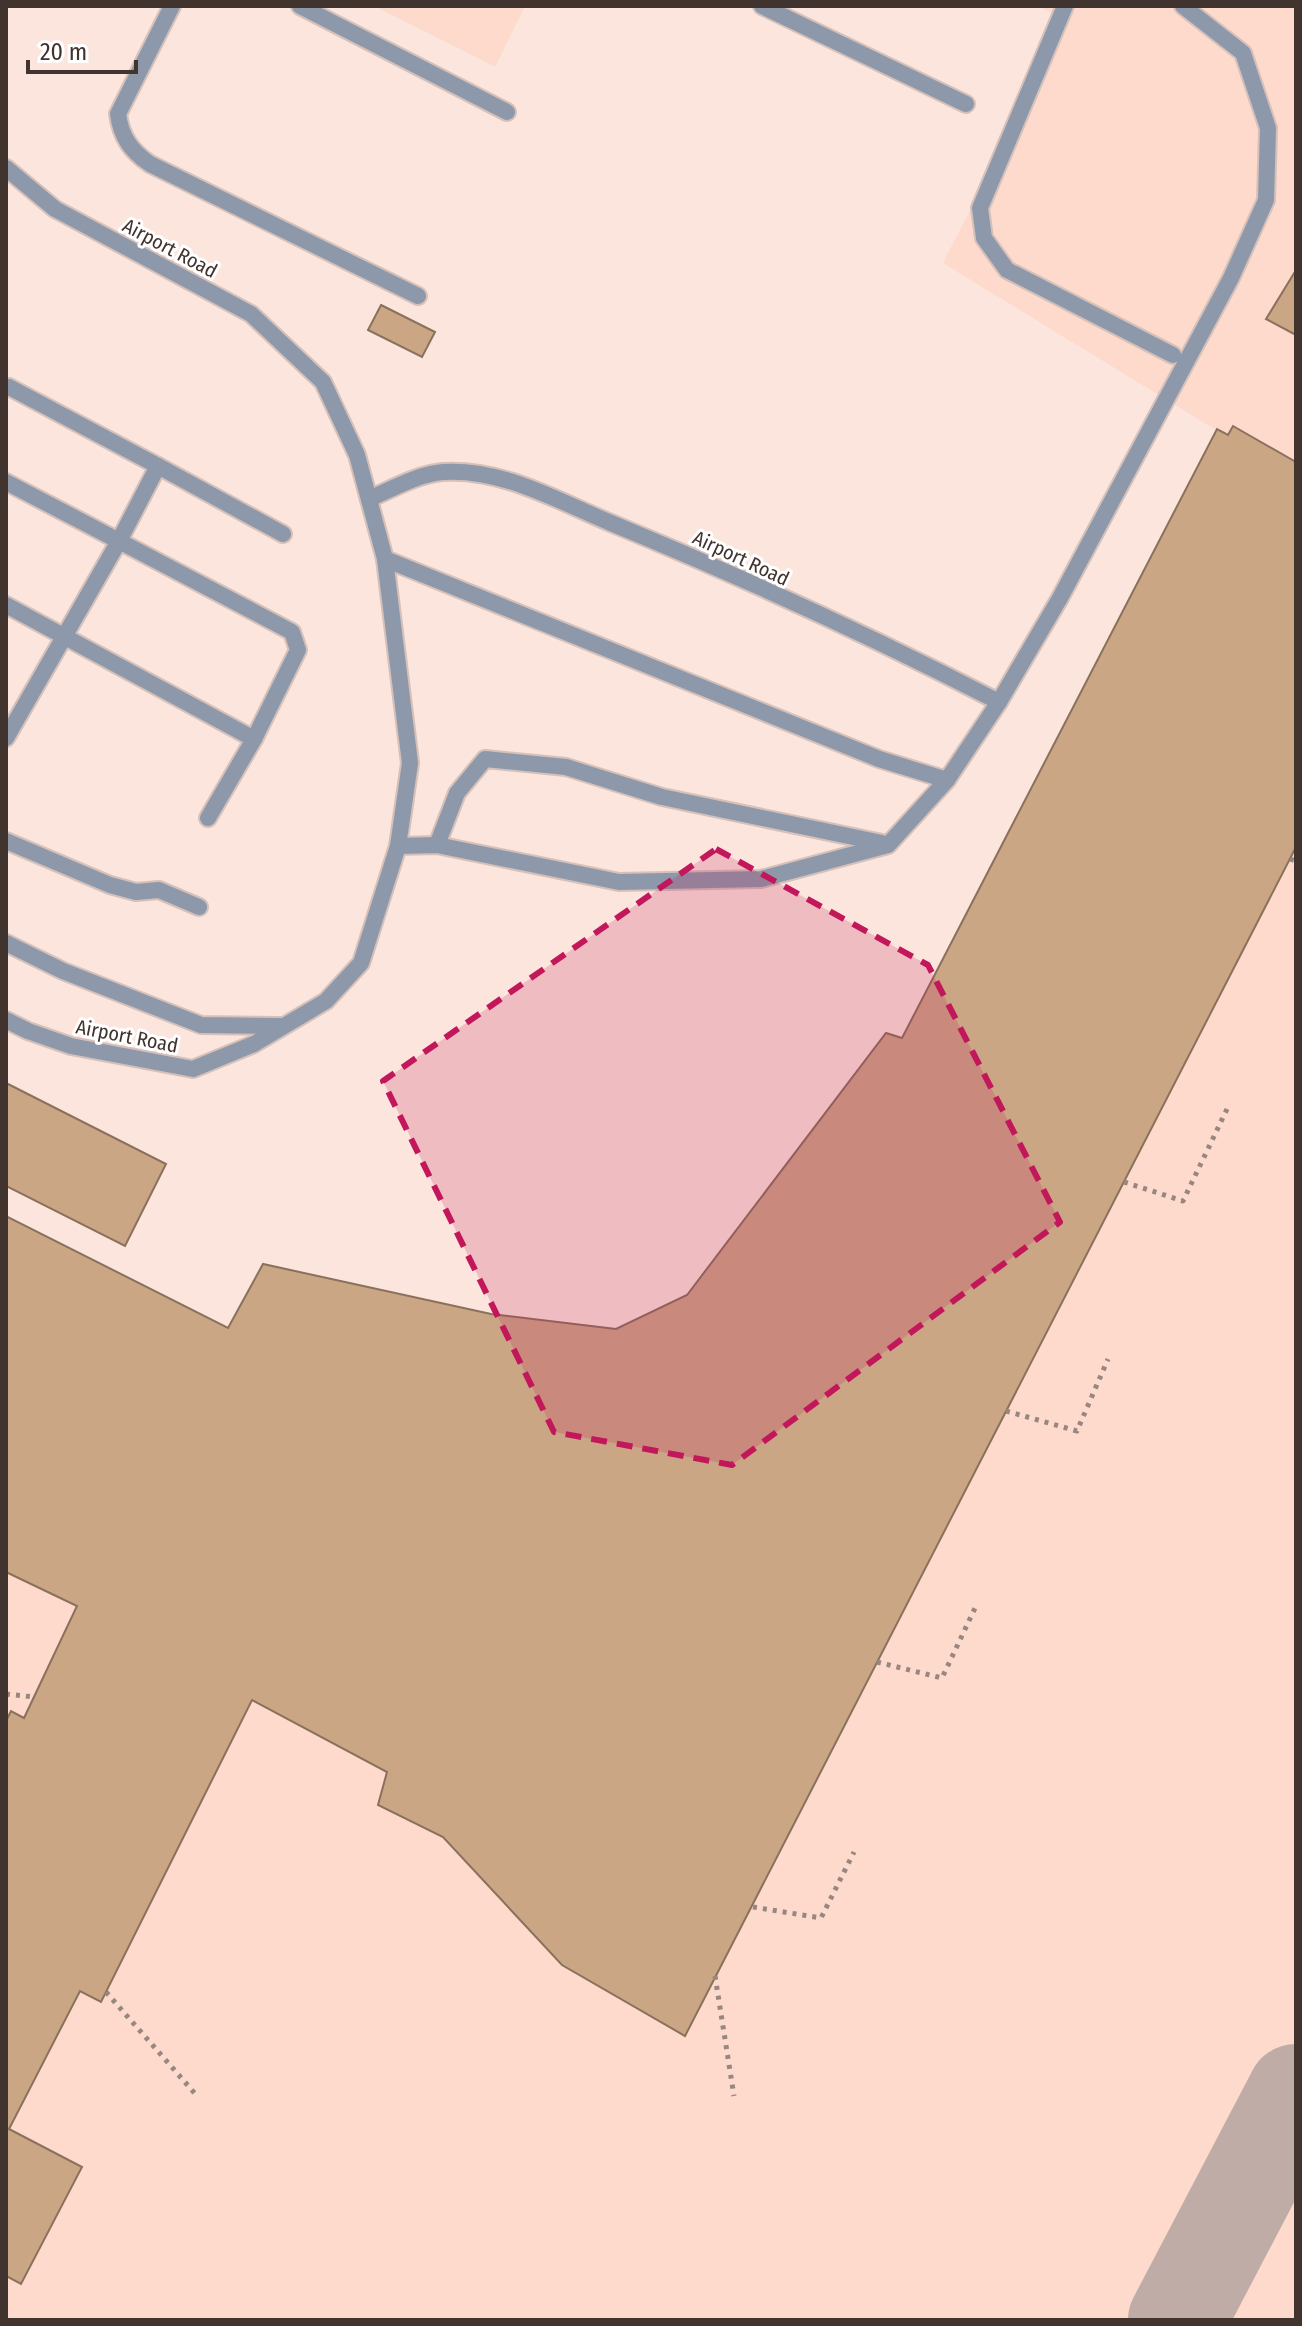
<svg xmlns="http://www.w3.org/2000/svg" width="1302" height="2326" viewBox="0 0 1302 2326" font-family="'Fira Sans Condensed',sans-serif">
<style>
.built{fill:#fddacc}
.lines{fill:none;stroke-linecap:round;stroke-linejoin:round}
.taxiway{stroke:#c0aca6;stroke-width:98}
.building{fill:#cba685;stroke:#89715c;stroke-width:2}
.service-casing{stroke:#d6c1ba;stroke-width:20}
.path{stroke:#988680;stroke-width:5;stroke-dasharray:4 6;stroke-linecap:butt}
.service{stroke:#8d99aa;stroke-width:16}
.marked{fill:#c2185b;fill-opacity:0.2;stroke:#c2185b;stroke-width:6;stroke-dasharray:16 10;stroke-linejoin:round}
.labels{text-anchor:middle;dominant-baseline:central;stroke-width:6;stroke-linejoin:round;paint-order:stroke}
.street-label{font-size:20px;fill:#41332e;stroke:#fff}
</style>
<rect width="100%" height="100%" fill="#fbe5dd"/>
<g class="built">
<path d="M373 6H525L495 67Z"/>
<path d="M1039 6H1296V2320H6V1216L228 1328 263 1264 491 1313 616 1329 687 1295 886 1033 902 1038 1216 430 943 263 1067 21Z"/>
</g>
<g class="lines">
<path class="taxiway" d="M1177 2320 1296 2093"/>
</g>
<g class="building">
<path d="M1296 270V335L1266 319Z"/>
<path d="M381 305 435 332 422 357 368 330Z"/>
<path d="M1233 426 1296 462V847L685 2036 562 1965 443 1837 378 1805 387 1772 252 1700 101 2002 80 1991 9 2129 82 2167 21 2284 6 2276V1721L11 1711 24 1718 77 1606 6 1572V1216L228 1328 263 1264 491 1314 616 1329 687 1295 886 1033 902 1038 1217 429 1228 435Z"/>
<path d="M6 1083 166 1164 125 1246 6 1186Z"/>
</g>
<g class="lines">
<defs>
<g id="service">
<path d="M172 6 118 114C121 137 131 151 150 164L418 296"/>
<path d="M300 6 507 112"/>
<path d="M762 6 966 104"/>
<path d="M1065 6 980 208 984 238 1007 270 1173 355"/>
<path d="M6 168 55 209 251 314 323 382 357 455 385 559 410 763 398 846 361 963 326 1001 254 1044 193 1069 71 1046 28 1031 6 1020"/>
<path d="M9 387 158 466"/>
<path d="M6 482 119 541 158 466 283 534"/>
<path d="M369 499C392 489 418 474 443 472 502 468 558 501 611 523 742 577 873 637 999 702"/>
<path d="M385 559 879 759 947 780"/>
<path d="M6 605 254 739"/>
<path d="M6 738 119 541 292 632 298 650 254 739 208 818"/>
<path d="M6 841 110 885 136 892 159 890 199 907"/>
<path d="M437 845 457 793 485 759 566 767 662 797 882 843"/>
<path d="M398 846 437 845 619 882 761 879 888 845 947 780 999 702 1060 598 1231 278 1266 200 1268 128 1243 53 1183 6"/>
<path d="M6 943 63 971 201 1025 281 1026"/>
</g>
</defs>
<use href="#service" class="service-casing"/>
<g class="path">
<path d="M1290 859 1296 861"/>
<path d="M1124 1182 1183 1201 1228 1107"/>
<path d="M1006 1411 1077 1431 1108 1359"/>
<path d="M877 1662 942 1678 976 1606"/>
<path d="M6 1694 34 1697"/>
<path d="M753 1907 821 1918 854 1852"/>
<path d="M715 1976 734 2096"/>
<path d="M106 1992 198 2097"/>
</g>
<use href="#service" class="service"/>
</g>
<path class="marked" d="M716 849 928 965 1060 1222 732 1465 554 1432 383 1081Z"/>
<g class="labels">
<g class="street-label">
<text transform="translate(170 248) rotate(28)">Airport Road</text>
<text transform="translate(741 558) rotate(25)">Airport Road</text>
<text transform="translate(127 1036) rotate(11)">Airport Road</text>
</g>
</g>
<rect width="1302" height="2326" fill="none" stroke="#41332e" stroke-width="16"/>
<path d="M28 60v12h108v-12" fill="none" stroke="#41332e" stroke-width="4"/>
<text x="40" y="60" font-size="24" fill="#41332e" stroke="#ffffff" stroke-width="6" paint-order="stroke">20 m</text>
</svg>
